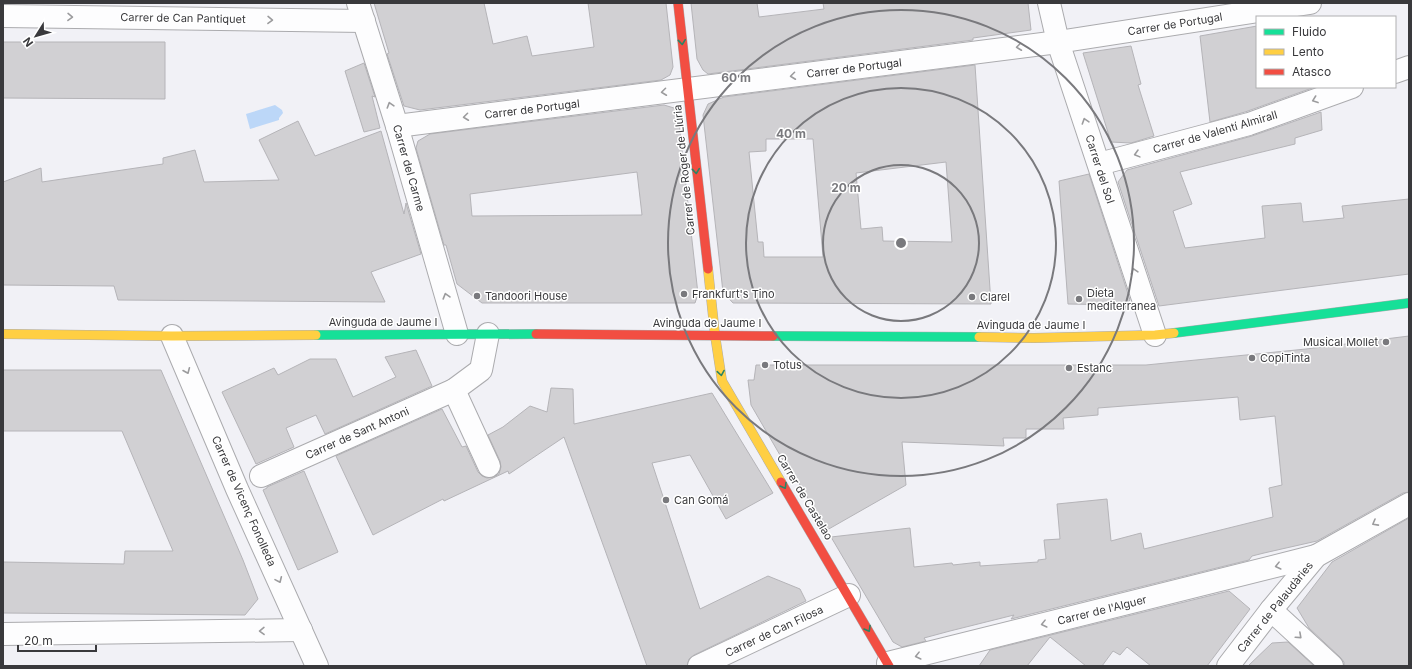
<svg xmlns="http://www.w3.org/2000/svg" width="1412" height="669" viewBox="0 0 1412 669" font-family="Inter,sans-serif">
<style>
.water{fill:#bcd7f8}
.building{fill:#d1d0d3;stroke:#b5b4b8;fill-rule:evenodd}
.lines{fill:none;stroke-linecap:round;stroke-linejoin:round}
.street-casing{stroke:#ababae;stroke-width:24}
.fast-casing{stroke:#ababae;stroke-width:10}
.slow-casing{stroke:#ababae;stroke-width:10}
.jam-casing{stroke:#ababae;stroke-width:10}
.street{stroke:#fdfdfe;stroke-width:22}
.fast{stroke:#16e098;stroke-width:9}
.slow{stroke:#ffcf43;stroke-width:9}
.jam{stroke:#f24e42;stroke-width:9}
.oneway{stroke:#9b9b9d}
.oneway2{stroke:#298465}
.ring{fill:none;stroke:#79797d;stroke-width:2}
.poi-dot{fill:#79797d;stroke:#fff;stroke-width:1.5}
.labels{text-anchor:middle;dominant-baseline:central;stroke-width:3;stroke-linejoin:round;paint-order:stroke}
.street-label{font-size:11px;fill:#39393c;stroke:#fff}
.poi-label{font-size:11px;fill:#39393c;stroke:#fff;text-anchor:start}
.centre{fill:#79797d;stroke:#fff;stroke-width:2}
.ring-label{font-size:12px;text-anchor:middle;font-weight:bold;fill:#79797d;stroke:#fff;stroke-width:3;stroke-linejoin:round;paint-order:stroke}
</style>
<rect width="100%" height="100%" fill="#f1f1f6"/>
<path class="water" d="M275 105 282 110 283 113 279 118V120L250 129 246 114Z"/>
<g class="building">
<path d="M374 3H484L493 44 527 36 532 56 594 47 588 3H666L673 67 670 75 661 80 420 110 404 106 387 54 389 53Z"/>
<path d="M691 3H757L759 17 824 9 823 3H1028L1031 30 973 38V40L708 74 703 70 697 59Z"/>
<path d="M1257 26V87H1315L1245 112 1210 122 1200 36Z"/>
<path d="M3 42H165V99L3 98Z"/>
<path d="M1131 46 1141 84 1138 85 1154 136 1131 143 1111 142 1083 53Z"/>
<path d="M364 63 375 97 372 96 380 128 364 132 345 71Z"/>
<path d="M975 65 991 304 733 303 723 292 703 115 708 104 724 97ZM766 139H813L823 257H764L763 242H758L749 152 766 151ZM946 162 952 242 883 241 882 227 861 229 856 173Z"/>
<path d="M664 105 674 108 678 114 698 294 695 303H482L457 284 446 245H444L416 148 418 141 430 134ZM637 172 642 215 472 216 470 194Z"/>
<path d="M1321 112 1322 130 1295 138V144L1180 172 1192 204 1173 211 1185 248 1265 238 1262 206 1301 203 1303 222 1344 218 1342 206 1409 199V274L1159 306 1118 182 1127 170 1252 136Z"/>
<path d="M298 121 315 156 381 131 404 214 406 203 421 254 371 272 385 302 118 300 114 286 3 285V182L41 168 42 182 163 164V158L195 150 204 182 279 180 259 140Z"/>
<path d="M1089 174 1130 300 1126 305 1068 304 1059 181Z"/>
<path d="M1409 336V492L1403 493 1317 541 1264 553 1252 556 1249 560 1011 619 1014 615 950 631 924 638 926 641 902 647 893 642 831 537 910 528 914 567 952 563 953 565 980 562V566L1038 562V560L1046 559 1044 540 1060 539 1057 504 1107 499 1111 541 1141 533 1144 549 1273 517 1269 488 1282 485 1275 416 1240 420 1238 397 1203 400 1098 408V415L1063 418 1064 429H1026V438H1003L1004 446 902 442 906 485 827 530 797 480 795 481 751 405 748 380H754L756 365H1146L1306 349Z"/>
<path d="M416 350 432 386 325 434 316 415 286 428 294 447 256 464 222 392 274 368 278 375 310 359H336L353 397 396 377 385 357Z"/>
<path d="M3 370H161L243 560 258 599 245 615 3 613V562L124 564 125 551H173L122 431H3Z"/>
<path d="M551 388 573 389 574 424 712 393 773 493 726 519 690 455 652 463 700 609 768 576 800 589 806 601 694 655 689 659 687 666H647L564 437 509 474 508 471 444 501 443 499 373 535 336 456 442 409 462 447 466 446 478 472 482 476 487 478 494 477 499 474 501 467 500 461 488 435 503 427 530 406 547 412Z"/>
<path d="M304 471 338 552 298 570 263 490 267 488V487Z"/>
<path d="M1409 518V666H1344V662L1340 657 1309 628 1297 608 1332 562Z"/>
<path d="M1229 591 1250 609 1207 666H1151L1127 647 1120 655 1113 651 1102 666H1086L1050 637 1027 666H979L990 650Z"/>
<path d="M1288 642 1314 666H1248L1272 643Z"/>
</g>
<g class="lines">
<defs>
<g id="street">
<path d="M358 3 397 126 457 334"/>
<path d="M1049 3 1058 42 1155 335"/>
<path d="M3 16 364 21"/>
<path d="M1395 72 1409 67"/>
<path d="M397 126 1058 42 1310 3"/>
<path d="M1099 164 1249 124 1352 87"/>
<path d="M172 336 237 489 317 666"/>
<path d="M454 390 489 466"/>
<path d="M261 476 454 390 481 370 488 334"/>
<path d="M1271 610 1332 666"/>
<path d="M3 634 301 630"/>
<path d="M888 663 1316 556"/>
<path d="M699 666 849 595"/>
<path d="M1228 666 1271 610 1316 556 1409 504"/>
</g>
<g id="fast">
<path d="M1174 333 1409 303"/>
<path d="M316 335 536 334"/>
<path d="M773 336 979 337"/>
</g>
<g id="slow">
<path d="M708 269 715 335 722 381 781 482"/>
<path d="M3 334 172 336 316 335"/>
<path d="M979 337 1034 338 1155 335 1174 333"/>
</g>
<g id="jam">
<path d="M678 3 708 269"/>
<path d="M536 334 773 336"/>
<path d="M781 482 889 666"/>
</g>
</defs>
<use href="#street" class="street-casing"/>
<use href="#fast" class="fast-casing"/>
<use href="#slow" class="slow-casing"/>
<use href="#jam" class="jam-casing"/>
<use href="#street" class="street"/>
<use href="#fast" class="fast"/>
<use href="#slow" class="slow"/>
<use href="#jam" class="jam"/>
</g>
<defs><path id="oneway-chevron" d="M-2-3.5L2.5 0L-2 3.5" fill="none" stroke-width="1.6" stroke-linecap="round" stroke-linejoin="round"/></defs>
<g class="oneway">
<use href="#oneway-chevron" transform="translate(70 17) rotate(1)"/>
<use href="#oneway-chevron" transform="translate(270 20) rotate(1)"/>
<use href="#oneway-chevron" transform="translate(1019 47) rotate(173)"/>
<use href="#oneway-chevron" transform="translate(793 76) rotate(173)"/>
<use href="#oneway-chevron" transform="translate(664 92) rotate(173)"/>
<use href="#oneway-chevron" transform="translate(1315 100) rotate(160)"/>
<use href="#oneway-chevron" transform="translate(390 105) rotate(-107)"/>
<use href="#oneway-chevron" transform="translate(466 117) rotate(173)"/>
<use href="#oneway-chevron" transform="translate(1085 121) rotate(-108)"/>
<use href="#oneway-chevron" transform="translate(1137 154) rotate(165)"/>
<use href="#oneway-chevron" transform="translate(1134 271) rotate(-108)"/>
<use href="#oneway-chevron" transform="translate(446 296) rotate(-106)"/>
<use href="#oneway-chevron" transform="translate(187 371) rotate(67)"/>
<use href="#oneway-chevron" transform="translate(1375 523) rotate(151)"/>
<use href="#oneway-chevron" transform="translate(1278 566) rotate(166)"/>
<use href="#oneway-chevron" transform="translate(279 580) rotate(66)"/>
<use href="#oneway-chevron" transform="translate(1044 624) rotate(166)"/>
<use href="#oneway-chevron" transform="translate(262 631) rotate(179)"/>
<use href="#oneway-chevron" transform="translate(1299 636) rotate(42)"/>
<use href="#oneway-chevron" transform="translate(918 656) rotate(166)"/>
</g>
<g class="oneway2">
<use href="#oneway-chevron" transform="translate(682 42) rotate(84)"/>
<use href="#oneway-chevron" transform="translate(696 171) rotate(84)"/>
<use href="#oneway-chevron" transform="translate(721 373) rotate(81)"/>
<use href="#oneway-chevron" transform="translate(784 486) rotate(59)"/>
<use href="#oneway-chevron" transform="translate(868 629) rotate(60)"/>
</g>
<g class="ring">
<circle cx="901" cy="243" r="78"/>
<circle cx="901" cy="243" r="155"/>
<circle cx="901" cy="243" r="233"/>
</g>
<g class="poi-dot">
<circle cx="684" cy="294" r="4"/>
<circle cx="477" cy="296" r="4"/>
<circle cx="972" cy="297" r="4"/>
<circle cx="1079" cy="299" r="4"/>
<circle cx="1386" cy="342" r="4"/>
<circle cx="1252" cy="358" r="4"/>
<circle cx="765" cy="365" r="4"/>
<circle cx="1069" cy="368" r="4"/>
<circle cx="666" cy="500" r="4"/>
</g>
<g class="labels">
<g class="street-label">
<text transform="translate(183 18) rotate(1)">Carrer de Can Pantiquet</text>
<text transform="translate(1175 24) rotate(-9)">Carrer de Portugal</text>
<text transform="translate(854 68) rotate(-7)">Carrer de Portugal</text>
<text transform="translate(532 109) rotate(-7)">Carrer de Portugal</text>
<text transform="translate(1215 132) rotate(-16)">Carrer de Valentí Almirall</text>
<text transform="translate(409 168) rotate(74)">Carrer del Carme</text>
<text transform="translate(1100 169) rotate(72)">Carrer del Sol</text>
<text transform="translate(684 170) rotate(-96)">Carrer de Roger de Llúria</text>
<text x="383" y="322">Avinguda de Jaume I</text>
<text x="707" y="323">Avinguda de Jaume I</text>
<text x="1031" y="325">Avinguda de Jaume I</text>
<text transform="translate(357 433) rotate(-24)">Carrer de Sant Antoni</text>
<text transform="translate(805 497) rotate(59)">Carrer de Castelao</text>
<text transform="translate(244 501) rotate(66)">Carrer de Vicenç Fonolleda</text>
<text transform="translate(1275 607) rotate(-51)">Carrer de Palaudàries</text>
<text transform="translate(1102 610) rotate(-14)">Carrer de l'Alguer</text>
<text transform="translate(774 631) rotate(-25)">Carrer de Can Filosa</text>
</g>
<g class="poi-label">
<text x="1087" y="293">Dieta<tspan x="1087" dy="13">mediterranea</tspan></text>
<text x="692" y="294">Frankfurt's Tino</text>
<text x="485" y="296">Tandoori House</text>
<text x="980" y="297">Clarel</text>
<text x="1378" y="342" text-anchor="end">Musical Mollet</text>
<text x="1260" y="358">CopiTinta</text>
<text x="773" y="365">Totus</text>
<text x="1077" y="368">Estanc</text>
<text x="674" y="500">Can Gomá</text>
</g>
</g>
<circle cx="901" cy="243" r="6" class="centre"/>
<g class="ring-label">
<text x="736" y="82">60 m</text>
<text x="791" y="138">40 m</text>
<text x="846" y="192">20 m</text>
</g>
<rect width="1412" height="669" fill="none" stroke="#39393c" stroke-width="8"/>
<rect x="1256" y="16" width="140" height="72" fill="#ffffff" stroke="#b0b0b1"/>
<rect x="1264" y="29" width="20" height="6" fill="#16e098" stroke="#b0b0b1"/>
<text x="1292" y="36" font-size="12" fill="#39393c">Fluido</text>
<rect x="1264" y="49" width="20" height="6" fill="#ffcf43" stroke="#b0b0b1"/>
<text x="1292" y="56" font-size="12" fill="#39393c">Lento</text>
<rect x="1264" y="69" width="20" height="6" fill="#f24e42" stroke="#b0b0b1"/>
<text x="1292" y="76" font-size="12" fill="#39393c">Atasco</text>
<g transform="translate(36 36) rotate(233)" stroke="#ffffff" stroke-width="3" paint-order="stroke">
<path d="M0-3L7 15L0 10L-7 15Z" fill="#39393c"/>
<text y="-6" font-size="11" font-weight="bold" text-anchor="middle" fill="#39393c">N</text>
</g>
<path d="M18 645v6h78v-6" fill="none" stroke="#39393c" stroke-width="2"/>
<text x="24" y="645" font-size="12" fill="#39393c" stroke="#ffffff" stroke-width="3" paint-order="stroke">20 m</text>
</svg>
